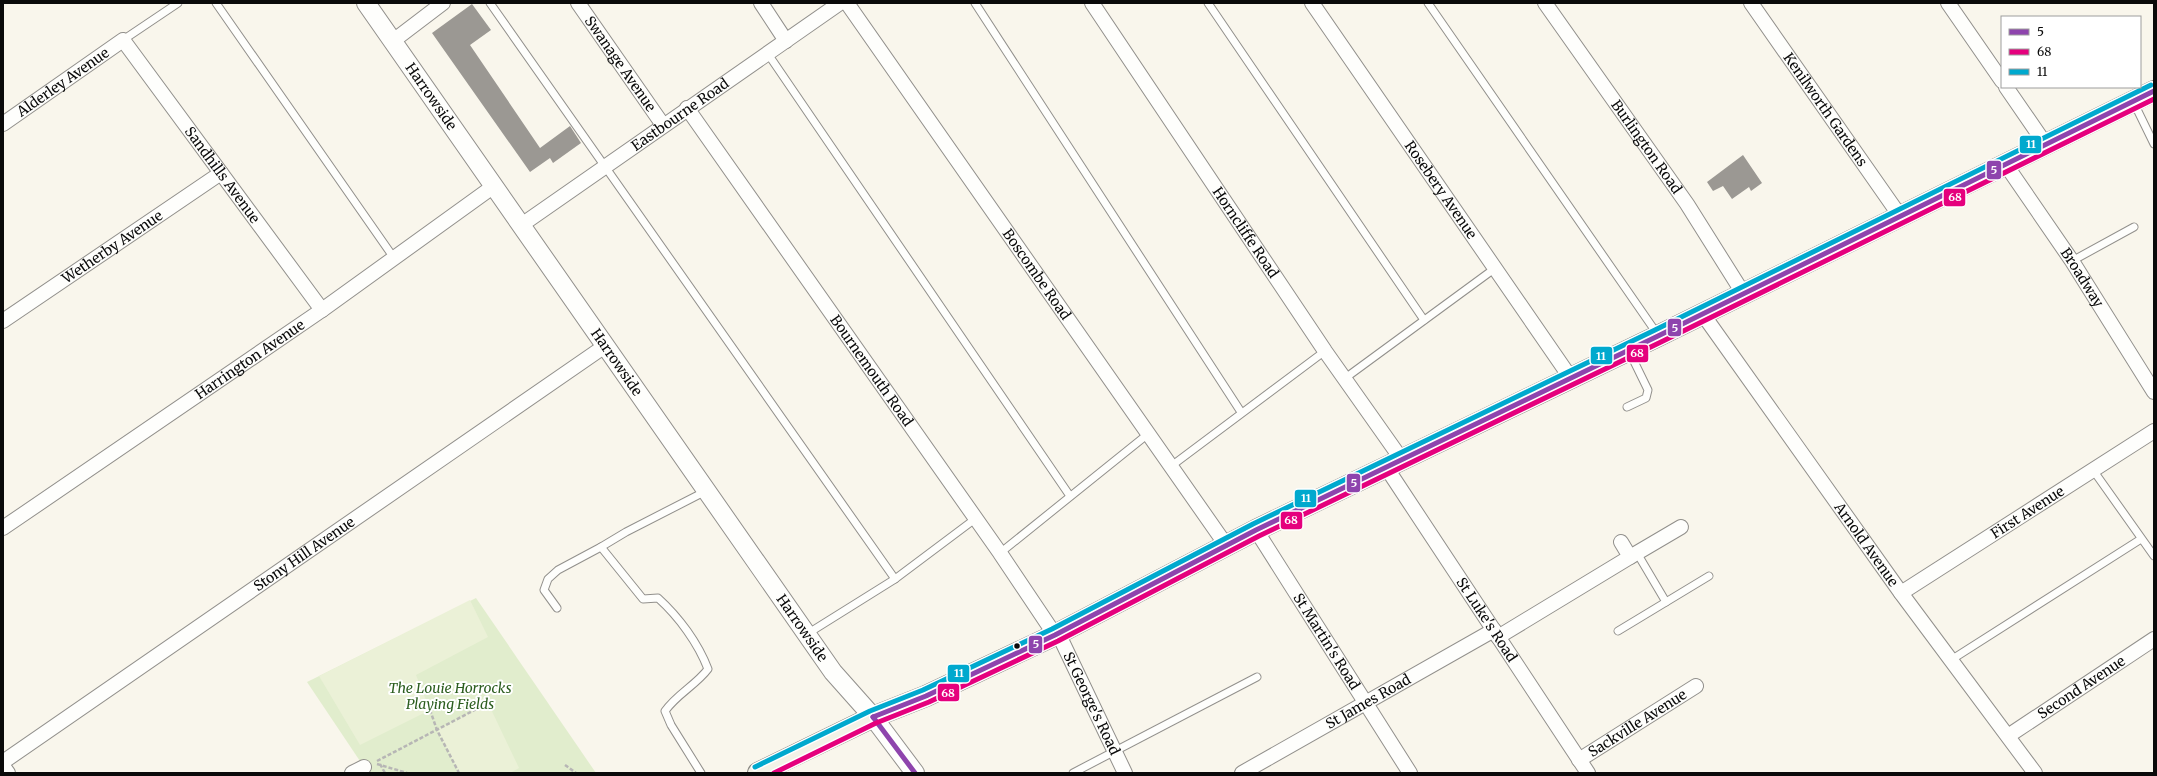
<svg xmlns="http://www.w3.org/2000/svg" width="2157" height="776" viewBox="0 0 2157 776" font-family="Merriweather,serif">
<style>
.green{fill:#e1edcd}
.pitch{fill:#ebf1d7}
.building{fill:#9b9893}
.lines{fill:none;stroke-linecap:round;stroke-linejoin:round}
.service-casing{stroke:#92908c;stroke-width:9}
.minor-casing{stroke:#92908c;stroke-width:16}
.tertiary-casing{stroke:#92908c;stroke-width:20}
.secondary-casing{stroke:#888782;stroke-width:22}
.path{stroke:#b7b6b5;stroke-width:2.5;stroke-dasharray:4 2;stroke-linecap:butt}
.service{stroke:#fefefc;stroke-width:7}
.minor{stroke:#fefefc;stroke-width:14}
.tertiary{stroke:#fefefc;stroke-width:18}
.secondary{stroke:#f3f2e7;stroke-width:20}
.bus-1-casing{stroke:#fff;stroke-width:8}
.bus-2-casing{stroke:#fff;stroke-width:8}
.bus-3-casing{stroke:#fff;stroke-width:8}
.bus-1{stroke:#8e44ad;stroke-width:5}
.bus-2{stroke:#e5007d;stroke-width:5}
.bus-3{stroke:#00a9ce;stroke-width:5}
.bus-dot{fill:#0a0a0a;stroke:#fff;stroke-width:1.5}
.labels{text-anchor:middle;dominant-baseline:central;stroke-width:4;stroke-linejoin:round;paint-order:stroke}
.street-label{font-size:14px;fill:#0a0a0a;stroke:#fff}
.park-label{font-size:14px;font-style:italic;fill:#2b5d1e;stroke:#fff}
.line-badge{stroke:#fff;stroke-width:1.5}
.badge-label{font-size:11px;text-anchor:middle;font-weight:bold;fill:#fff}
</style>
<rect width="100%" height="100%" fill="#f9f6ec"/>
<path class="green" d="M476 598 596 773H368L307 682Z"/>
<g class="pitch">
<path d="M470 600 488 637 416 675 430 710 360 745 319 676Z"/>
<path d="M488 703 519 768 510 773H459L437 730Z"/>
</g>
<g class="building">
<path d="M472 4 491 30 470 45 540 148 570 126 581 143 553 163 550 158 530 172 432 33Z"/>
<path d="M1743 155 1762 183 1751 191 1749 187 1732 199 1723 186 1713 191 1707 182Z"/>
</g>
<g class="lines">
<defs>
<g id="service">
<path d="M216 3 394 258"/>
<path d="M490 3 895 579"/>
<path d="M975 3 1241 412"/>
<path d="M1208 3 1424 320"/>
<path d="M1428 3 1658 335"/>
<path d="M123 40 178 3"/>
<path d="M768 54 1070 496"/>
<path d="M2134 103 2154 144"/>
<path d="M2072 261 2134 227"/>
<path d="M1344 379 1494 269"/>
<path d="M1627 407 1646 398 1648 390 1629 351"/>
<path d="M1170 467 1325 351"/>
<path d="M2093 470 2154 556"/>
<path d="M601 547 626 532 706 491"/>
<path d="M1000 553 1148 434"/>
<path d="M1637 553 1666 602"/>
<path d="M557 608 544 590 548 579 558 570 601 547 643 599 658 598C679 617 698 643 708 669 696 685 677 694 665 711L671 725 701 773"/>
<path d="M1618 631 1709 576"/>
<path d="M807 634 895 579 975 519"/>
<path d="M1951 660 2141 539"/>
<path d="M1073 773 1257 677"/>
</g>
<g id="minor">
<path id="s1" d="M578 3 663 125"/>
<path d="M761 3 786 41"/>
<path id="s2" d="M847 3 1226 545"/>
<path id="s3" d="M1092 3 1325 351 1402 460"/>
<path id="s4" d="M1312 3 1570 377"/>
<path id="s5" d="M1545 3 1687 204 1743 293"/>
<path id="s6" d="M1751 3 1900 216"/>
<path d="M1948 3 2002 81"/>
<path d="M393 41 443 3"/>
<path d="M2006 87 2046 145"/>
<path id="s7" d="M687 108 1000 553 1055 635"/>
<path id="s8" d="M3 124 123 40 322 310"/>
<path id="s9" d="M2006 165 2072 261 2154 392"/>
<path id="s10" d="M520 226 840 3"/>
<path id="s11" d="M1702 313 1901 593 2035 773"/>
<path id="s12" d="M3 321 221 173"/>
<path id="s13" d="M1386 467 1588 773"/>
<path id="s14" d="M3 528 322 310 494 186"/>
<path id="s15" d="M1256 530 1410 773"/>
<path d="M1630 557 1681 527"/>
<path id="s16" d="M1901 593 2154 431"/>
<path id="s17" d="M1058 633 1125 773"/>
<path d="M1498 637 1630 557 1621 542"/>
<path id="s18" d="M2008 736 2154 639"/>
<path id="s19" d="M1579 760 1696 686"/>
<path id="s20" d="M3 762 605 346"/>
<path d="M3 766 8 773"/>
<path d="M352 773 364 767"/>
<path id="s21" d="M1242 773 1494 630"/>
</g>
<g id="tertiary">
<path id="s22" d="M366 3 833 672 873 717 915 773"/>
</g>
<path id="secondary" d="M758 773 873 717 926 696 1055 635 1256 530 1658 336 2154 91"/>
</defs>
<use href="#service" class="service-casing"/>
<use href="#minor" class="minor-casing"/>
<use href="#tertiary" class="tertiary-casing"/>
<use href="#secondary" class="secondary-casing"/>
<g class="path">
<path d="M430 710 437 730 459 773"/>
<path d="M377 761 488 703"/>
<path d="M377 764 407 773"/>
<path d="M380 764 385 773"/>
<path d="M565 765 576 773"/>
</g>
<use href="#service" class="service"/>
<use href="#minor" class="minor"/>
<use href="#tertiary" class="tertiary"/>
<use href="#secondary" class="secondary"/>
<defs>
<g id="bus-1">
<path d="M873 717 926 696 1055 635 1256 530 1658 336 2154 91"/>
<path d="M873 717 915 773"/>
</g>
<path id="bus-2" d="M774 773 876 723 929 702 1058 641 1259 536 1661 342 2154 99"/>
<path id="bus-3" d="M755 767 870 711 923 690 1052 629 1253 524 1655 330 2151 85"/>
</defs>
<use href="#bus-1" class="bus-1-casing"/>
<use href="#bus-2" class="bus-2-casing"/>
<use href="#bus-3" class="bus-3-casing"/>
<use href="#bus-1" class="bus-1"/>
<use href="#bus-2" class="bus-2"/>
<use href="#bus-3" class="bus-3"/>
</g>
<circle class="bus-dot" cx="1017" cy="646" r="3.5"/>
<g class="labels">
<g class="street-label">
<text stroke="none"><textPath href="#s1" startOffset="74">Swanage Avenue</textPath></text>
<text stroke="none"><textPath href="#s8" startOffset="73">Alderley Avenue</textPath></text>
<text stroke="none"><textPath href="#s22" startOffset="114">Harrowside</textPath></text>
<text stroke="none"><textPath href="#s6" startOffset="130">Kenilworth Gardens</textPath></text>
<text stroke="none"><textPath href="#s10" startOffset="195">Eastbourne Road</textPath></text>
<text stroke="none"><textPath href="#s5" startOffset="176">Burlington Road</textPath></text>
<text stroke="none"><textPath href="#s8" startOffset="314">Sandhills Avenue</textPath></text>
<text stroke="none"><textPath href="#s4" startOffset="227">Rosebery Avenue</textPath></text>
<text stroke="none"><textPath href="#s3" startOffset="276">Horncliffe Road</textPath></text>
<text stroke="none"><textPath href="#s12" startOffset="132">Wetherby Avenue</textPath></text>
<text stroke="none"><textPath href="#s2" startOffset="331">Boscombe Road</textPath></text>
<text stroke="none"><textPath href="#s9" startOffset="136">Broadway</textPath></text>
<text stroke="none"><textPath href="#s14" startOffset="299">Harrington Avenue</textPath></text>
<text stroke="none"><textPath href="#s22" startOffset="438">Harrowside</textPath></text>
<text stroke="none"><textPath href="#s7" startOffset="321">Bournemouth Road</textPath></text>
<text stroke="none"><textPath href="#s16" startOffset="150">First Avenue</textPath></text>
<text stroke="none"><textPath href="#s11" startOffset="284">Arnold Avenue</textPath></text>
<text stroke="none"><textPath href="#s20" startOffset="366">Stony Hill Avenue</textPath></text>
<text stroke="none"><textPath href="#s13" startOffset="183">St Luke's Road</textPath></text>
<text stroke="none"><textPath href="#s22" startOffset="762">Harrowside</textPath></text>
<text stroke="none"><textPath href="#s15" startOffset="132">St Martin's Road</textPath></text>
<text stroke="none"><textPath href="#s18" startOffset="88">Second Avenue</textPath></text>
<text stroke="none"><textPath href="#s21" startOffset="145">St James Road</textPath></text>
<text stroke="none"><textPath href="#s17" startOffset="78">St George's Road</textPath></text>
<text stroke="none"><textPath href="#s19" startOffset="69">Sackville Avenue</textPath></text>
</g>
<g class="park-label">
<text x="450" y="688">The Louie Horrocks<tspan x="450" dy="16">Playing Fields</tspan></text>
</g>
</g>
<g class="line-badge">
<rect x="2019" y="135" width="23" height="19" rx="4" fill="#00a9ce"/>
<rect x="1986" y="160" width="16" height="20" rx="4" fill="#8e44ad"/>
<rect x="1943" y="188" width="23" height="19" rx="4" fill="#e5007d"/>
<rect x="1667" y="318" width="15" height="19" rx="4" fill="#8e44ad"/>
<rect x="1626" y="344" width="23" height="19" rx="4" fill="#e5007d"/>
<rect x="1590" y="346" width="23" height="19" rx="4" fill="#00a9ce"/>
<rect x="1346" y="473" width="15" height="20" rx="4" fill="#8e44ad"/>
<rect x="1294" y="489" width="23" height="19" rx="4" fill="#00a9ce"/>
<rect x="1280" y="511" width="23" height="19" rx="4" fill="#e5007d"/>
<rect x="1028" y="635" width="15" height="19" rx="4" fill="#8e44ad"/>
<rect x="947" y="664" width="23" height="19" rx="4" fill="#00a9ce"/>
<rect x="937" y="683" width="23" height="19" rx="4" fill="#e5007d"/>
</g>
<g class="badge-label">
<text x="2031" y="148">11</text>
<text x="1994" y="174">5</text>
<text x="1955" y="201">68</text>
<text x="1675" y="332">5</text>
<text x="1637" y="357">68</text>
<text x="1601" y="360">11</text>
<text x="1354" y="487">5</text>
<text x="1306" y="502">11</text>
<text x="1291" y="524">68</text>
<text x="1036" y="648">5</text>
<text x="959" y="677">11</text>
<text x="948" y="697">68</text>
</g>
<rect width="2157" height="776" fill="none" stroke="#0a0a0a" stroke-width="8"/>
<rect x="2001" y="16" width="140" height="72" fill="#ffffff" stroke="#9d9d9d"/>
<rect x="2009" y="29" width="20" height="6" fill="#8e44ad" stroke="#9d9d9d"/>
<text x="2037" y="36" font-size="12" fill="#0a0a0a">5</text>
<rect x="2009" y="49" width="20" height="6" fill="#e5007d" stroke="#9d9d9d"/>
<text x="2037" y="56" font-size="12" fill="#0a0a0a">68</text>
<rect x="2009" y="69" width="20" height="6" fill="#00a9ce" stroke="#9d9d9d"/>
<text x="2037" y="76" font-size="12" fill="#0a0a0a">11</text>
</svg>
